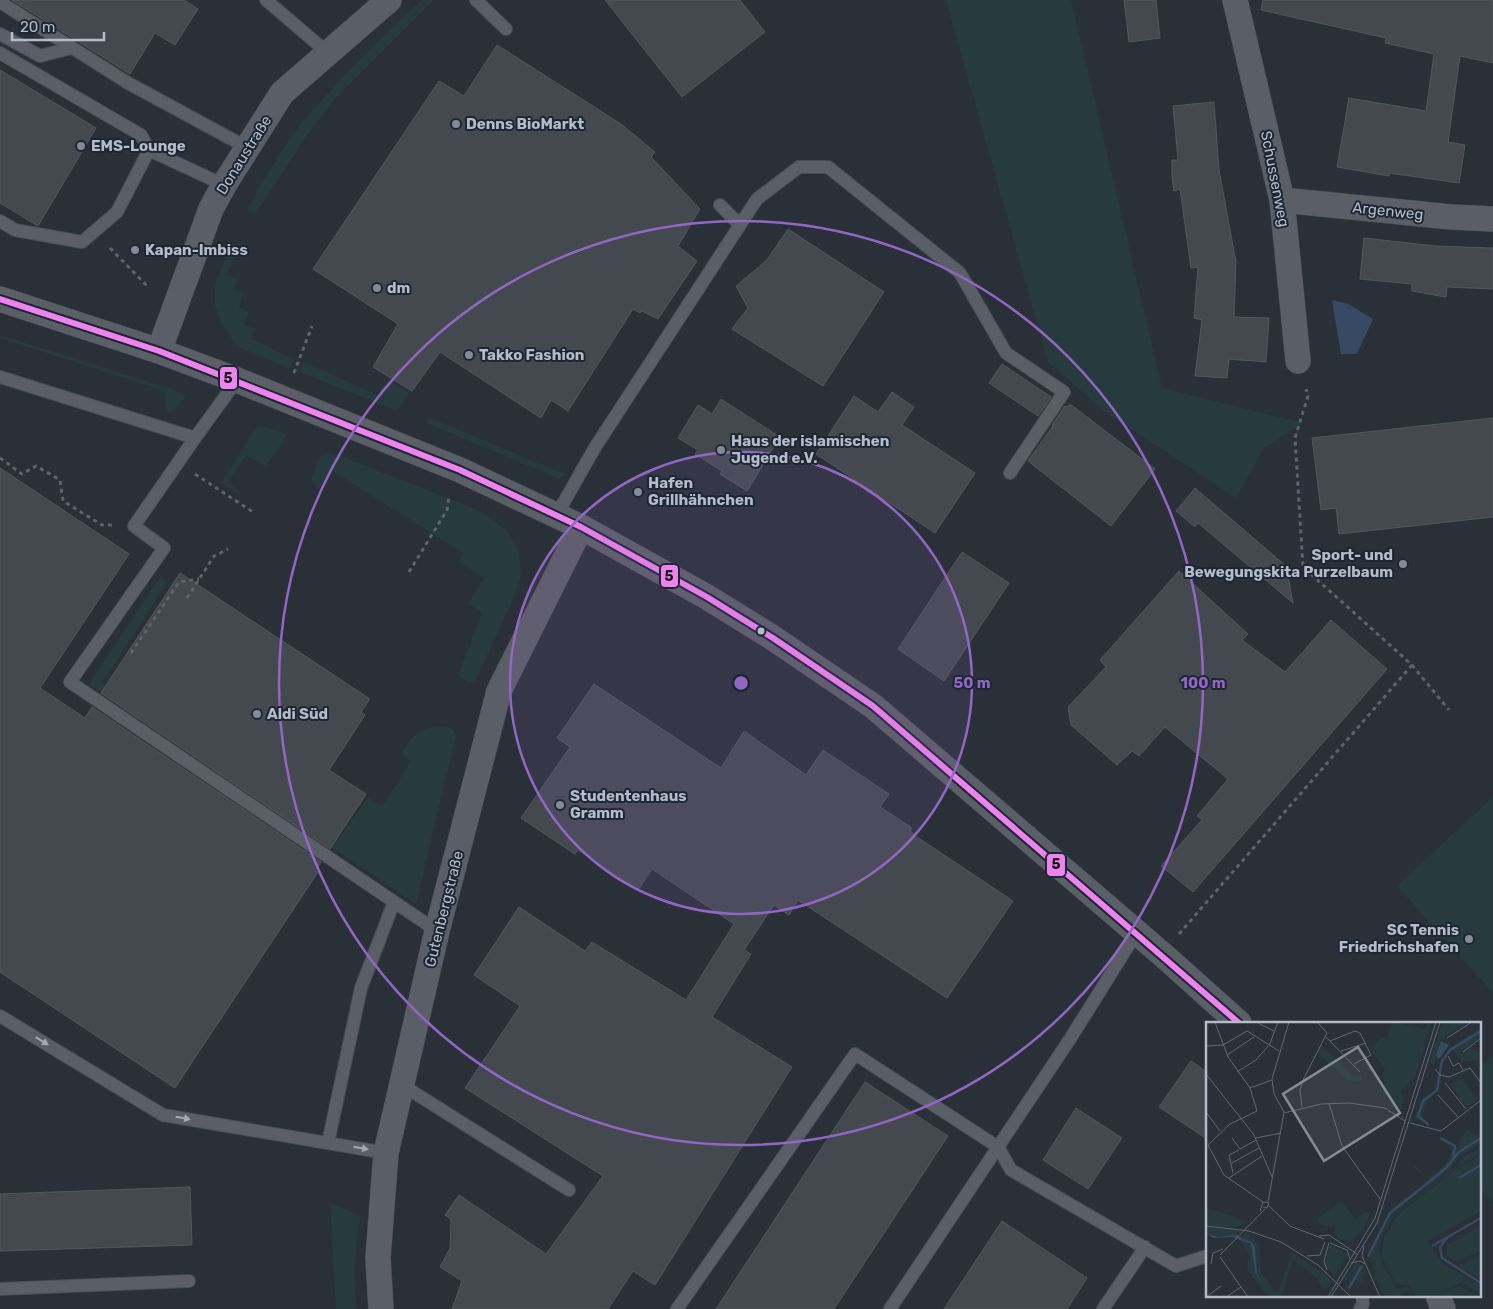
<svg xmlns="http://www.w3.org/2000/svg" width="1493" height="1309" viewBox="0 0 1493 1309" font-family="Rubik,sans-serif">
<style>
.green{fill:#273a3e}
.water{fill:#384963}
.building{fill:#444950;stroke:#52575f}
.lines{fill:none;stroke-linecap:round;stroke-linejoin:round}
.lane-casing{stroke:#484c53;stroke-width:14}
.street-casing{stroke:#484c53;stroke-width:26}
.path{stroke:#5d636a;stroke-width:3;stroke-dasharray:4 4;stroke-linecap:butt}
.lane{stroke:#5a5e66;stroke-width:12}
.street{stroke:#5a5e66;stroke-width:25}
.bus-1-casing{stroke:#1d2633;stroke-width:10}
.bus-1{stroke:#ee82ee;stroke-width:6}
.oneway{fill:#a2a9b5}
.ring{fill:none;stroke:#9266c3;stroke-width:2.5}
.poi-dot{fill:#848b96;stroke:#1d2633;stroke-width:2}
.bus-dot{fill:#b4bcc9;stroke:#1d2633;stroke-width:2}
.labels{text-anchor:middle;dominant-baseline:central;stroke-width:4;stroke-linejoin:round;paint-order:stroke}
.poi-label{font-size:15px;font-weight:bold;fill:#b4bcc9;stroke:#1d2633;text-anchor:start}
.street-label{font-size:15px;fill:#b4bcc9;stroke:#1d2633}
.inset-river{fill:none;stroke:#384963;stroke-width:2.5}
.inset-road{fill:none;stroke:#616872;stroke-width:1}
.view{fill:#848b96;fill-opacity:0.15;stroke:#848b96;stroke-width:2.5}
.inset-edge{fill:none;stroke:#b4bcc9;stroke-width:2.5}
.centre{fill:#9266c3;stroke:#1d2633;stroke-width:2.5}
.ring-label{font-size:15px;text-anchor:middle;font-weight:bold;fill:#9266c3;stroke:#1d2633;stroke-width:4;stroke-linejoin:round;paint-order:stroke}
.line-badge{stroke:#1d2633;stroke-width:2}
.pale-badge-label{font-size:14px;text-anchor:middle;font-weight:bold;fill:#111}
</style>
<rect width="100%" height="100%" fill="#2a3038"/>
<g class="green">
<path d="M421 0H433L334 100 305 138 256 214 247 209C264 180 280 150 301 124 337 80 380 40 421 0Z"/>
<path d="M946 0H1071L1162 388 1303 423 1264 448 1236 498 1104 411 1048 362Z"/>
<path d="M232 243 239 245 227 275 238 279 234 288 244 294 239 307 249 312 244 324 255 329 251 339 294 359 290 369 237 346 221 323 215 305V284Z"/>
<path d="M0 335 172 389 186 395 175 410 167 414 164 391 0 338Z"/>
<path d="M303 362 378 395 387 379 409 393 397 411 300 372Z"/>
<path d="M428 417 564 474 560 479 426 423Z"/>
<path d="M258 425 288 434 266 467 246 455 228 483 240 491 239 494 221 483Z"/>
<path d="M326 453 338 455 480 511 508 532 519 552 521 576 513 599 475 682H467L458 675 482 613 468 604 484 578 459 562 463 553 331 470 318 490 311 480 320 456Z"/>
<path d="M160 577 168 582 102 683 338 840 368 797 382 806 411 761 401 754C405 748 408 742 413 737 421 729 450 721 456 734L416 904 89 684Z"/>
<path d="M1493 797V993L1397 886Z"/>
<path d="M1493 1056V1202L1479 1187V1068Z"/>
<path d="M330 1203 360 1216 354 1268 356 1309H336Z"/>
</g>
<path class="water" d="M1332 300 1348 304 1373 319 1357 354H1341Z"/>
<g class="building">
<path d="M12 0H184L198 9 175 45 155 33 130 74Z"/>
<path d="M605 0H740L765 32 682 97Z"/>
<path d="M1124 0H1156L1160 38 1129 42Z"/>
<path d="M1263 0H1493V63L1460 56 1448 142 1465 145 1459 183 1389 173V176L1337 167 1349 98 1426 111 1434 54 1385 43 1386 38 1261 10Z"/>
<path d="M497 45 621 124 655 152 651 157 700 209 678 246 697 261 658 319 642 311 640 313 633 309 568 411 551 400 541 418 440 352 412 391 373 367 398 324 313 269 439 81 464 96Z"/>
<path d="M0 70 96 128 38 226 0 203Z"/>
<path d="M1214 102 1219 170 1236 262 1234 317 1269 318 1266 362 1229 359 1227 378 1195 376 1202 320 1194 318 1198 267 1191 268 1180 189 1174 191 1172 177V160H1178L1173 106Z"/>
<path d="M788 229 884 292 823 386 732 329 748 308 736 286 767 260Z"/>
<path d="M1364 238 1435 246 1493 248V289L1447 287 1446 297 1412 291V284L1360 279Z"/>
<path d="M1002 364 1051 397 1038 416 989 383Z"/>
<path d="M892 392 914 407 902 425 975 473 935 533 816 454 854 396 878 412Z"/>
<path d="M721 399 780 437 747 491 720 474 722 471 695 454 698 450 678 438 698 405 712 414Z"/>
<path d="M1070 404 1155 469 1111 526 1028 461 1053 426 1052 425 1065 406 1067 407Z"/>
<path d="M1493 418V517L1339 534 1336 508 1321 510 1312 438Z"/>
<path d="M0 468 129 554 40 688 85 718 92 707 321 862 315 871 318 872 175 1088 0 972Z"/>
<path d="M1195 488 1286 566 1293 603 1198 523 1195 527 1176 511Z"/>
<path d="M962 552 1009 583 944 681 898 649Z"/>
<path d="M1179 571 1248 634 1242 640 1285 672 1331 620 1387 669 1193 892 1161 866 1202 820 1197 816 1228 779 1165 727 1139 756 1132 751 1117 765 1071 725 1068 707 1106 667 1100 660Z"/>
<path d="M180 573 370 699 361 712 365 715 329 770 366 794 330 849 101 693Z"/>
<path d="M594 684 721 768 744 731 806 775 823 750 889 794 880 807 912 828 910 831 920 839 1013 901 947 998 798 900 789 915 774 905 744 950 751 954 712 1017 792 1067 655 1285 633 1271 608 1309H452L462 1281 440 1267 450 1248 451 1219 445 1215 459 1195 546 1254 603 1176 465 1088 520 1006 474 975 519 907 585 951 592 942 686 1000 734 924 652 869 638 890 578 850 575 854 521 818 570 747 557 738Z"/>
<path d="M1191 1061 1207 1072V1139L1159 1107Z"/>
<path d="M865 1082 948 1136 834 1309H716Z"/>
<path d="M1076 1108 1122 1138 1088 1189 1043 1160Z"/>
<path d="M190 1187 192 1245 0 1251V1194Z"/>
<path d="M1002 1221 1087 1278 1067 1309H944Z"/>
</g>
<g class="lines">
<defs>
<g id="lane">
<path d="M266 0 328 53"/>
<path d="M476 0 506 29"/>
<path d="M0 2 128 83 248 148"/>
<path d="M0 34 40 56 71 48"/>
<path d="M0 53 141 135 149 150 224 185"/>
<path d="M0 221 15 230 82 242 117 212 149 150"/>
<path d="M740 225 757 199 799 167H828L960 273 1006 353 1064 392 1010 473"/>
<path d="M0 377 195 438 237 380"/>
<path d="M195 438 134 526 164 548 70 682 437 931"/>
<path d="M556 516 594 449 740 225 720 205"/>
<path d="M0 1016 163 1115 386 1153"/>
<path d="M402 1085 569 1190"/>
<path d="M328 1143 361 988 394 902"/>
<path d="M0 1289 189 1281"/>
<path d="M677 1309 855 1054 998 1147 1011 1170 1176 1266 1207 1256"/>
<path d="M890 1309 1070 1039 1137 932"/>
<path d="M1103 1309 1145 1247"/>
<path d="M1360 1309 1363 1304 1362 1295"/>
</g>
<g id="street">
<path d="M1235 0 1282 200 1298 361"/>
<path d="M1282 200 1451 217 1493 219"/>
<path d="M0 299 159 351 237 380 460 470 581 527 707 597 773 638 873 706 1163 955 1239 1023"/>
<path d="M159 351 211 209 224 185 282 93 389 0"/>
<path d="M1438 1295 1443 1309"/>
<path d="M381 1309 378 1258 386 1153 437 931 499 691 581 527"/>
</g>
</defs>
<use href="#lane" class="lane-casing"/>
<use href="#street" class="street-casing"/>
<g class="path">
<path d="M110 248 148 287"/>
<path d="M294 373 312 326"/>
<path d="M0 458 22 474 36 466 60 480 63 501 102 525H113"/>
<path d="M195 474 253 512"/>
<path d="M409 572 447 510 449 497"/>
<path d="M187 598 214 556 228 549"/>
<path d="M131 653 179 582 199 579"/>
<path d="M1412 665 1449 710"/>
<path d="M1179 934 1412 665 1303 567 1295 438 1308 396 1306 389"/>
</g>
<use href="#lane" class="lane"/>
<use href="#street" class="street"/>
<defs>
<path id="bus-1" d="M0 299 159 351 460 470 581 527 707 597 773 638 873 706 1239 1023"/>
</defs>
<use href="#bus-1" class="bus-1-casing"/>
<use href="#bus-1" class="bus-1"/>
</g>
<defs><path id="oneway-solid" d="M-6-.8H1V-3.2L6.5 0L1 3.2V.8H-6Z" transform="scale(1.25)"/></defs>
<g class="oneway">
<use href="#oneway-solid" transform="translate(42 1041) rotate(31)"/>
<use href="#oneway-solid" transform="translate(183 1118) rotate(10)"/>
<use href="#oneway-solid" transform="translate(361 1148) rotate(10)"/>
</g>
<circle cx="741" cy="683" r="231" fill="#9266c3" fill-opacity=".12"/>
<g class="ring">
<circle cx="741" cy="683" r="231"/>
<circle cx="741" cy="683" r="462"/>
</g>
<g class="poi-dot">
<circle cx="456" cy="124" r="5"/>
<circle cx="81" cy="146" r="5"/>
<circle cx="135" cy="250" r="5"/>
<circle cx="377" cy="288" r="5"/>
<circle cx="469" cy="355" r="5"/>
<circle cx="721" cy="450" r="5"/>
<circle cx="638" cy="492" r="5"/>
<circle cx="1403" cy="564" r="5"/>
<circle cx="257" cy="714" r="5"/>
<circle cx="560" cy="805" r="5"/>
<circle cx="1469" cy="939" r="5"/>
</g>
<circle class="bus-dot" cx="761" cy="631" r="4.5"/>
<g class="labels">
<g class="poi-label">
<text x="466" y="124">Denns BioMarkt</text>
<text x="91" y="146">EMS-Lounge</text>
<text x="145" y="250">Kapan-Imbiss</text>
<text x="387" y="288">dm</text>
<text x="479" y="355">Takko Fashion</text>
<text x="731" y="441">Haus der islamischen<tspan x="731" dy="17">Jugend e.V.</tspan></text>
<text x="648" y="483">Hafen<tspan x="648" dy="17">Grillhähnchen</tspan></text>
<text x="1393" y="555" text-anchor="end">Sport- und<tspan x="1393" dy="17">Bewegungskita Purzelbaum</tspan></text>
<text x="267" y="714">Aldi Süd</text>
<text x="570" y="796">Studentenhaus<tspan x="570" dy="17">Gramm</tspan></text>
<text x="1459" y="930" text-anchor="end">SC Tennis<tspan x="1459" dy="17">Friedrichshafen</tspan></text>
</g>
<g class="street-label">
<text transform="translate(244 155) rotate(-58)">Donaustraße</text>
<text transform="translate(1275 179) rotate(79)">Schussenweg</text>
<text transform="translate(1388 211) rotate(6)">Argenweg</text>
<text transform="translate(444 909) rotate(-76)">Gutenbergstraße</text>
</g>
</g>
<g transform="translate(1206 1022)">
<rect width="275" height="275" fill="#2a3038"/>
<path d="M185 0 220 7 221 0H225L208 59 205 58 195 70 198 77 195 87 184 84 186 76 176 73 179 56H174L179 47 164 27 175 16 178 15 181 18ZM236 0 263 1 239 14 246 25 275 5V15L256 29 258 32 263 26 274 30 273 38 256 40 238 16 234 18 228 45 224 39ZM115 23 148 55 156 53 155 59 141 58 111 30ZM256 57 272 78 260 85 244 62ZM232 69 222 78 216 96 222 103 208 96 216 77ZM262 106 268 114 275 111V121L254 134 244 147 185 193 171 218V222L185 194 245 148 251 140 245 150 189 193 178 210 173 228 176 241 191 268 201 264 209 275 201 269 191 275H179L169 256 168 240 165 242 161 230 186 185 226 158 207 145 209 143 222 155 230 151 243 137 247 124 233 117 237 115 253 127 252 120ZM275 125V132L250 146 255 137ZM275 133V189L222 219 237 242 235 244 239 243 260 255 257 260 263 257 275 264V273L257 260 225 275H211L202 263 189 261 175 234 178 216 192 192 249 148ZM136 179 150 197 159 190 164 192 157 207 145 220 133 217 128 211 129 205 115 203 111 197ZM0 186 22 192 40 200 30 206 0 203ZM275 203V228L251 240 240 234 241 223ZM0 206H11L35 209 30 213 12 215 0 211ZM40 210 53 223 55 250 68 268 72 270 84 237 87 238 75 275H64L56 263 48 241 49 225 35 215ZM33 216 47 224 48 229 44 230H48L47 241 62 275 41 247 44 234ZM124 222 142 233 129 254 119 244ZM87 231 118 252 126 260 123 265 116 268 112 257 84 235ZM275 232V257L250 243 259 241ZM150 241 158 244 160 252 155 253 157 261 148 257 142 268 140 266 151 244 140 259 138 257ZM252 264 275 275H227L229 273Z" fill="#273a3e"/>
<path d="M235 19 243 23 233 37 230 34ZM0 211 12 215 30 213 47 221 49 225 51 252 64 275 49 250 45 222 26 215 7 216Z" fill="#384963"/>
<path class="inset-river" d="M223 103 212 94 217 79 231 68 236 39 244 28 275 9M234 116 249 124 247 136M253 156 275 143M241 216 234 225 236 236 275 261M226 224 275 196M162 235 184 191 239 147 253 130 275 116M143 266 156 244"/>
<path class="inset-road" d="M9 0 22 35 44 66 51 89 24 102 2 123 18 153 57 180M50 0 68 9M41 9 73 29M119 14 154 50M241 16 266 0M124 19 149 9 154 11 165 33 148 42M0 24 17 23 41 9M63 24 72 0M135 29 160 21M257 30 275 16M21 33 48 15M242 34 247 44 253 41 257 48M229 47 234 53 243 55 264 46 275 61M31 50 50 38 62 24M0 52 48 113 66 155M239 61 260 87M44 66 66 58M232 73 252 95M123 81 136 124 174 177M96 85 94 68 98 56 121 11 111 0M0 90 14 109M78 91 115 82 143 81 179 86 199 99M204 101 235 109 275 78M26 116 34 127 50 118M50 116 75 111M26 141 53 126M27 151 23 133 33 128M23 156 56 134M62 180 78 90 68 72 66 57 83 0M63 184 84 204 118 217M54 189 57 180 63 181 61 186 57 185M0 204 43 209 75 220 112 243 145 275M113 214 123 213 151 232M124 221 141 228 144 237M158 224 156 234 174 275M14 233 59 187M101 234 114 233 119 220M14 235 42 275M145 241 154 239 159 242M5 242 7 231 17 227M121 248 118 239 123 221M0 275 15 264M20 275 35 265M122 275 169 196 230 0M125 275 171 201 234 0"/>
<path class="view" d="M152 25 194 91 118 139 77 72Z"/>
<rect width="275" height="275" class="inset-edge"/>
</g>
<circle cx="741" cy="683" r="8" class="centre"/>
<g class="ring-label">
<text x="972" y="688">50 m</text>
<text x="1203" y="688">100 m</text>
</g>
<g class="line-badge">
<rect x="219" y="366" width="19" height="24" rx="5" fill="#ee82ee"/>
<rect x="660" y="564" width="19" height="24" rx="5" fill="#ee82ee"/>
<rect x="1046" y="853" width="20" height="24" rx="5" fill="#ee82ee"/>
</g>
<g class="pale-badge-label">
<text x="228" y="383">5</text>
<text x="669" y="581">5</text>
<text x="1056" y="869">5</text>
</g>
<path d="M12 32v8h92v-8" fill="none" stroke="#b4bcc9" stroke-width="2.5"/>
<text x="20" y="32" font-size="15" fill="#b4bcc9" stroke="#1d2633" stroke-width="4" paint-order="stroke">20 m</text>
</svg>
